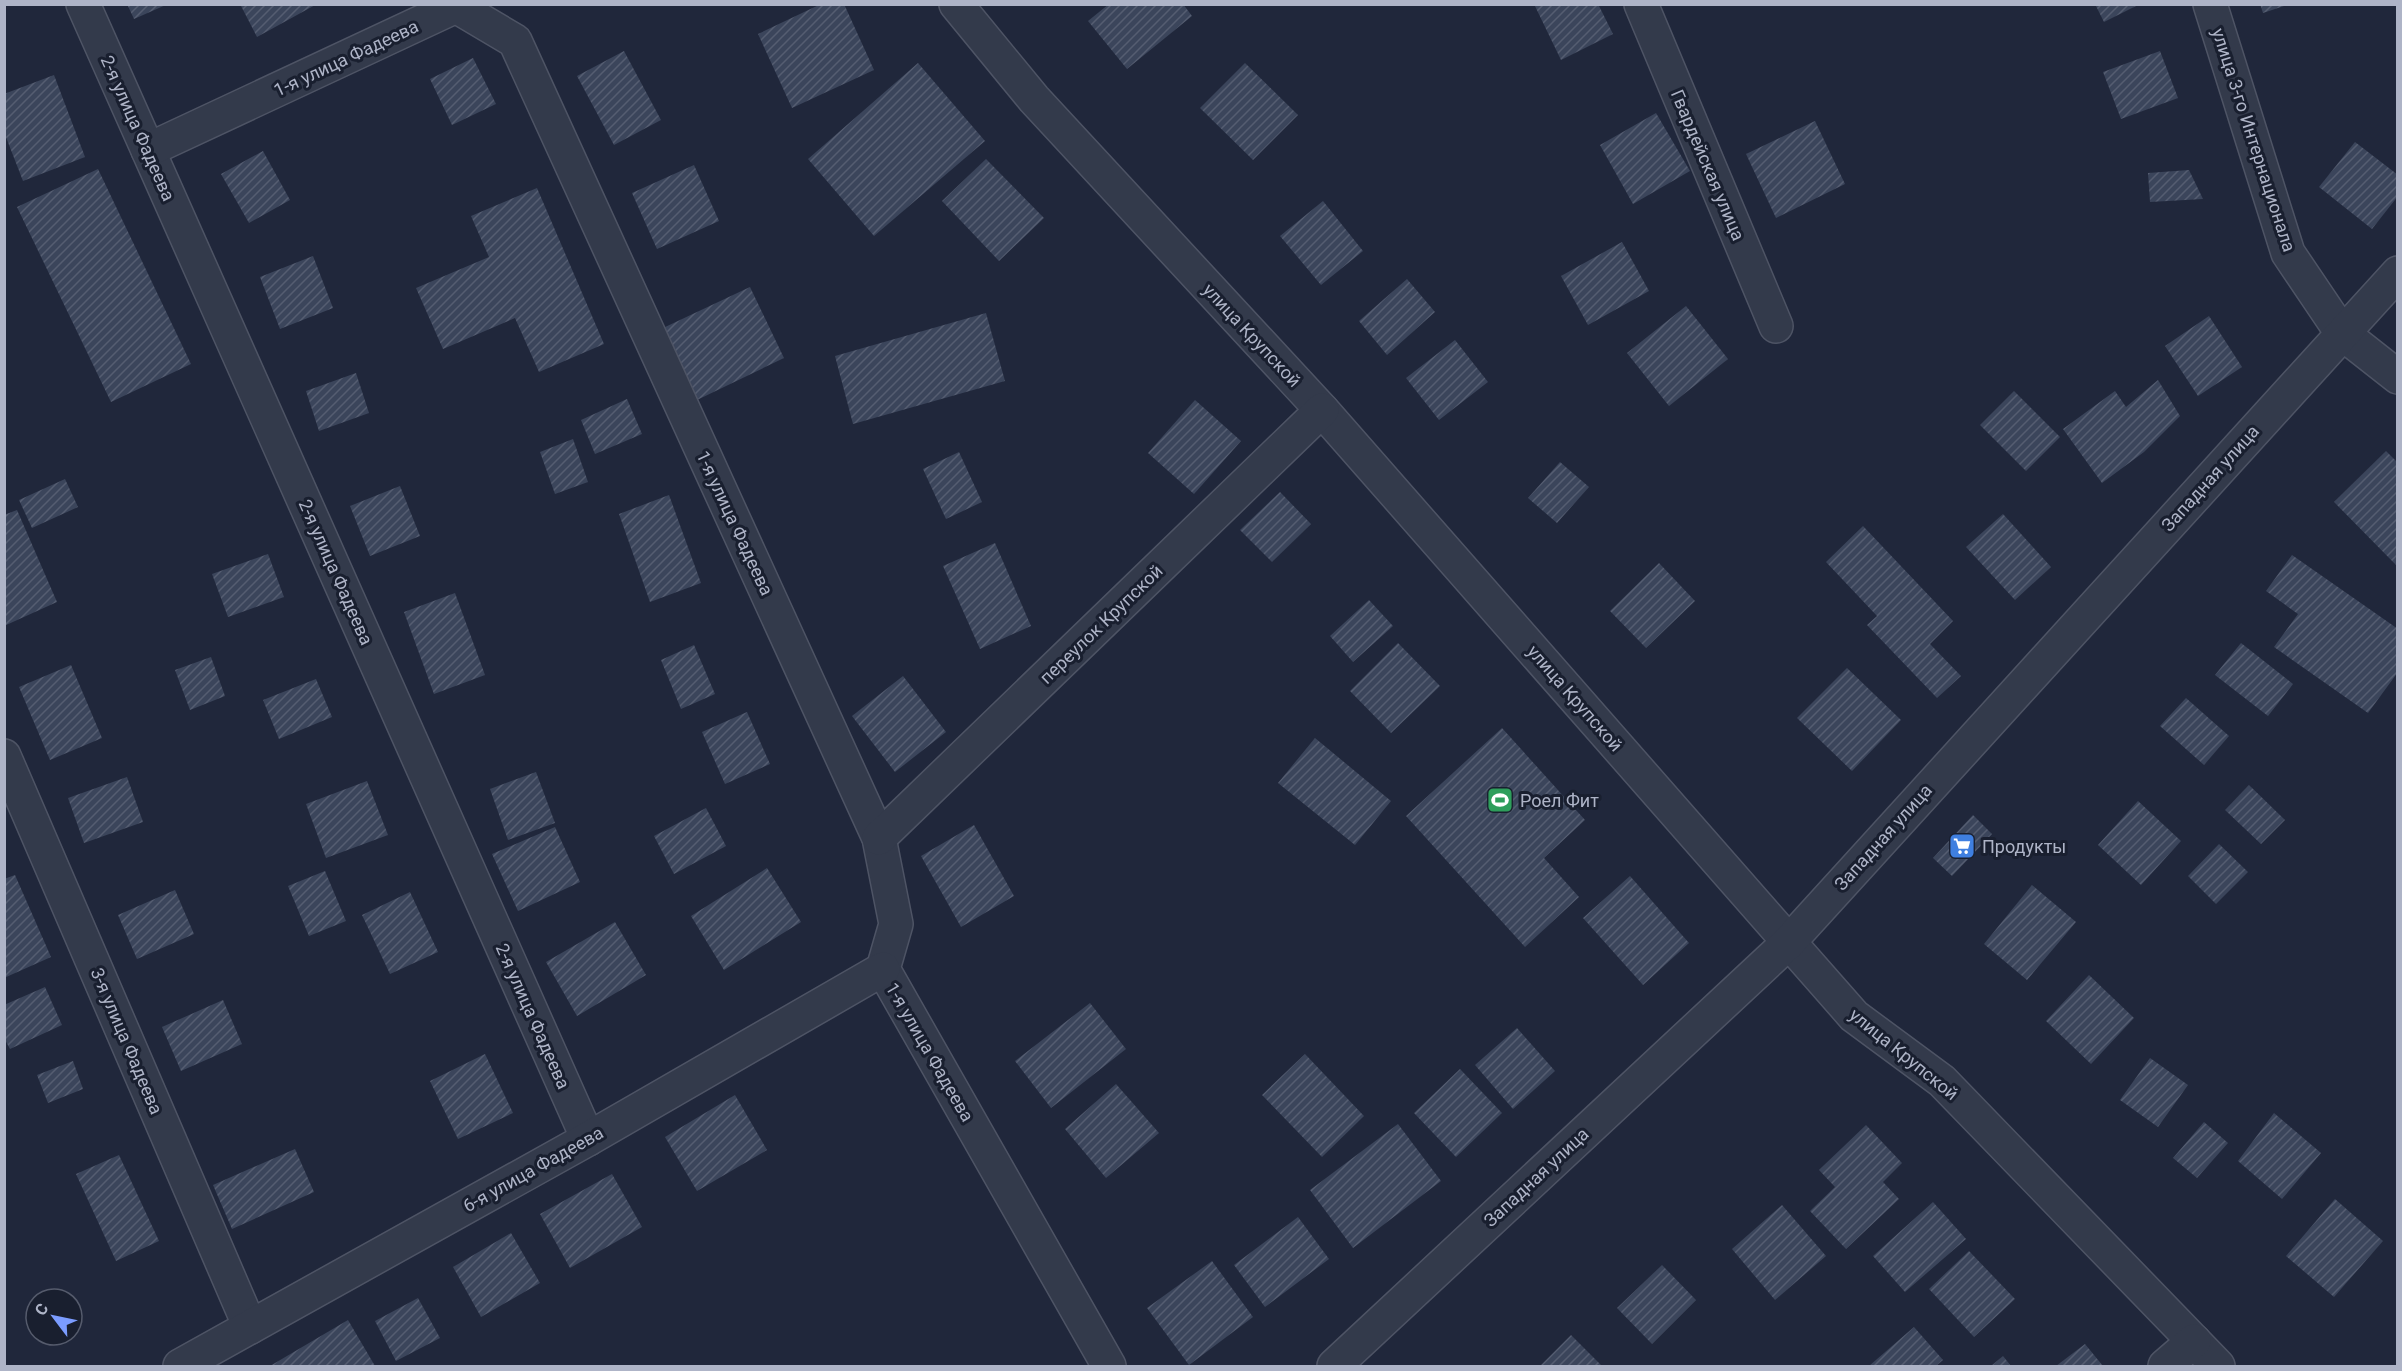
<svg xmlns="http://www.w3.org/2000/svg" width="2402" height="1371" viewBox="0 0 2402 1371" font-family="Roboto,sans-serif">
<style>
.building{fill:url(#building-hatch)}
.lines{fill:none;stroke-linecap:round;stroke-linejoin:round}
.minor-casing{stroke:#4e5465;stroke-width:36}
.minor{stroke:#333a4b;stroke-width:33}
.labels{text-anchor:middle;dominant-baseline:central;stroke-width:6;stroke-linejoin:round;paint-order:stroke}
.street-label{font-size:18px;fill:#aeb4c7;stroke:#191f2f}
.poi-label{font-size:18px;fill:#aeb4c7;stroke:#191f2f;text-anchor:start}
</style>
<defs>
<pattern id="building-hatch" width="6" height="6" patternUnits="userSpaceOnUse" patternTransform="scale(1.5)"><rect width="6" height="6" fill="#3b455b"/><path d="M-1 1l2-2M0 6l6-6M5 7l2-2" fill="none" stroke="#555d71"/></pattern>
</defs>
<rect width="100%" height="100%" fill="#20273b"/>
<g class="building">
<path d="M127 4H168L134 19Z"/>
<path d="M240 4H317L257 37Z"/>
<path d="M821 4H844L874 70 792 108 758 34Z"/>
<path d="M1109 4H1183L1192 16 1127 69 1088 21Z"/>
<path d="M1534 4H1598L1613 34 1561 60Z"/>
<path d="M2095 4H2140L2104 22Z"/>
<path d="M2260 4H2287V5L2263 13Z"/>
<path d="M624 51 661 120 614 145 577 76Z"/>
<path d="M2160 51 2178 98 2121 119 2103 72Z"/>
<path d="M473 58 496 104 452 125 430 79Z"/>
<path d="M918 63 985 141 874 236 808 159Z"/>
<path d="M1245 63 1298 115 1253 160 1200 108Z"/>
<path d="M54 75 85 157 23 181 4 132V94Z"/>
<path d="M1656 113 1690 171 1633 204 1600 145Z"/>
<path d="M1815 121 1845 184 1776 218 1746 154Z"/>
<path d="M2355 142 2398 175V196L2372 229 2319 187Z"/>
<path d="M263 151 290 200 249 223 221 174Z"/>
<path d="M986 159 1044 218 999 261 942 201Z"/>
<path d="M694 165 719 221 657 249 632 193Z"/>
<path d="M98 169 191 364 111 402 17 207Z"/>
<path d="M2189 170 2203 199 2150 202 2148 173Z"/>
<path d="M537 188 604 344 539 372 515 318 443 349 416 288 489 257 471 216Z"/>
<path d="M1323 201 1363 251 1321 285 1280 236Z"/>
<path d="M1622 242 1649 291 1588 325 1561 276Z"/>
<path d="M313 256 333 308 280 329 260 277Z"/>
<path d="M1407 279 1435 312 1387 355 1359 321Z"/>
<path d="M750 287 784 358 697 400 663 328Z"/>
<path d="M1686 306 1728 359 1669 406 1627 353Z"/>
<path d="M986 313 1005 381 853 424 835 356Z"/>
<path d="M2209 316 2242 367 2198 396 2165 346Z"/>
<path d="M1455 340 1488 382 1439 420 1406 378Z"/>
<path d="M356 373 369 413 319 431 306 391Z"/>
<path d="M2158 380 2180 416 2144 452 2102 483 2063 429 2115 391 2126 407Z"/>
<path d="M2014 391 2060 437 2026 471 1980 425Z"/>
<path d="M627 399 642 434 595 454 581 420Z"/>
<path d="M1195 400 1241 441 1194 494 1148 453Z"/>
<path d="M573 439 588 482 555 494 540 452Z"/>
<path d="M2386 451 2398 463V567L2334 502Z"/>
<path d="M959 452 982 502 946 519 923 469Z"/>
<path d="M1560 462 1589 487 1557 523 1528 498Z"/>
<path d="M65 479 78 507 32 528 19 500Z"/>
<path d="M400 486 420 536 370 556 350 506Z"/>
<path d="M1280 492 1311 524 1272 562 1240 530Z"/>
<path d="M669 495 701 583 650 602 619 514Z"/>
<path d="M17 510 57 602 4 626V515Z"/>
<path d="M2003 514 2051 567 2015 600 1966 547Z"/>
<path d="M1863 526 1953 621 1930 644 1961 676 1937 698 1867 625 1877 616 1826 562Z"/>
<path d="M995 543 1031 626 980 649 943 566Z"/>
<path d="M268 554 284 597 228 617 212 574Z"/>
<path d="M2292 555 2398 629V672L2368 713 2274 647 2298 614 2266 591Z"/>
<path d="M1659 563 1695 601 1646 648 1610 611Z"/>
<path d="M455 593 485 675 434 694 404 612Z"/>
<path d="M1369 600 1393 626 1353 662 1330 636Z"/>
<path d="M1398 643 1440 686 1391 733 1350 691Z"/>
<path d="M2241 643 2293 684 2268 716 2215 675Z"/>
<path d="M694 645 715 694 681 709 661 660Z"/>
<path d="M211 657 225 696 190 710 175 670Z"/>
<path d="M71 665 102 738 50 760 19 687Z"/>
<path d="M1847 668 1901 720 1852 771 1797 718Z"/>
<path d="M903 676 946 732 895 772 852 716Z"/>
<path d="M316 679 332 717 279 739 263 700Z"/>
<path d="M2186 698 2229 736 2204 765 2160 726Z"/>
<path d="M747 712 770 764 725 784 702 732Z"/>
<path d="M1502 728 1585 820 1544 858 1579 897 1525 947 1406 816Z"/>
<path d="M1315 738 1391 801 1355 845 1278 783Z"/>
<path d="M536 772 555 823 508 840 490 789Z"/>
<path d="M127 777 143 822 84 843 68 798Z"/>
<path d="M367 781 388 835 326 858 306 804Z"/>
<path d="M2249 785 2285 820 2261 844 2225 810Z"/>
<path d="M2138 801 2181 841 2141 885 2098 845Z"/>
<path d="M706 808 726 846 674 874 654 836Z"/>
<path d="M1973 815 1992 834 1952 876 1933 858Z"/>
<path d="M974 825 1014 896 961 927 921 856Z"/>
<path d="M555 827 580 882 518 911 492 854Z"/>
<path d="M2219 844 2248 872 2216 904 2188 876Z"/>
<path d="M767 868 801 922 724 970 691 916Z"/>
<path d="M325 871 346 921 309 936 288 886Z"/>
<path d="M15 875 51 957 4 978V879Z"/>
<path d="M1630 876 1689 943 1643 985 1583 918Z"/>
<path d="M2032 885 2076 922 2027 980 1984 944Z"/>
<path d="M175 890 194 934 137 959 118 915Z"/>
<path d="M410 892 438 952 390 974 362 915Z"/>
<path d="M615 922 646 975 577 1016 546 962Z"/>
<path d="M2089 975 2134 1018 2091 1064 2046 1021Z"/>
<path d="M45 987 62 1025 10 1049 4 1038V1005Z"/>
<path d="M223 1000 242 1044 181 1071 162 1027Z"/>
<path d="M1090 1003 1126 1049 1051 1108 1015 1061Z"/>
<path d="M1517 1028 1555 1071 1513 1109 1475 1065Z"/>
<path d="M485 1054 513 1113 458 1139 430 1081Z"/>
<path d="M1305 1054 1364 1116 1322 1157 1262 1095Z"/>
<path d="M2150 1058 2188 1085 2158 1127 2120 1100Z"/>
<path d="M73 1061 83 1089 48 1103 37 1075Z"/>
<path d="M1460 1069 1502 1113 1456 1157 1414 1113Z"/>
<path d="M1116 1084 1159 1133 1106 1178 1065 1129Z"/>
<path d="M735 1095 767 1150 697 1191 665 1137Z"/>
<path d="M2274 1113 2321 1153 2282 1199 2238 1161Z"/>
<path d="M2204 1122 2228 1143 2197 1178 2173 1158Z"/>
<path d="M1398 1124 1441 1181 1353 1248 1310 1190Z"/>
<path d="M1866 1125 1902 1163 1883 1182 1899 1199 1846 1249 1810 1211 1835 1187 1819 1170Z"/>
<path d="M295 1149 314 1192 232 1229 213 1185Z"/>
<path d="M119 1155 159 1241 116 1261 76 1174Z"/>
<path d="M612 1174 642 1227 570 1268 540 1214Z"/>
<path d="M2335 1199 2383 1241 2334 1297 2286 1256Z"/>
<path d="M1933 1202 1966 1239 1905 1292 1873 1256Z"/>
<path d="M1782 1205 1826 1256 1775 1300 1732 1249Z"/>
<path d="M1298 1217 1329 1259 1265 1307 1234 1265Z"/>
<path d="M511 1233 540 1283 481 1317 453 1267Z"/>
<path d="M1969 1251 2015 1299 1974 1337 1929 1289Z"/>
<path d="M1212 1261 1253 1317 1189 1365 1147 1308Z"/>
<path d="M1662 1265 1696 1300 1652 1344 1617 1308Z"/>
<path d="M418 1298 440 1338 396 1361 375 1321Z"/>
<path d="M348 1320 375 1366H270Z"/>
<path d="M1914 1327 1943 1360 1936 1366H1869Z"/>
<path d="M1571 1335 1602 1366H1540Z"/>
<path d="M2085 1344 2103 1366H2056Z"/>
<path d="M2003 1356 2011 1366H1991Z"/>
</g>
<g class="lines">
<defs>
<g id="minor">
<path d="M83 4 588 1139"/>
<path d="M956 4 1034 99 1322 410 1854 1016 1942 1081 2218 1366"/>
<path d="M1641 4 1776 326"/>
<path d="M2210 4 2288 253 2342 333 2398 377"/>
<path d="M148 150 456 6 515 41 879 838 896 924 883 969 1109 1366"/>
<path d="M4 756 250 1327"/>
<path d="M879 838 1322 410"/>
<path d="M180 1366 588 1139 883 969"/>
<path d="M1334 1366 1789 942 2398 273"/>
<path d="M2165 1366 2194 1341"/>
</g>
</defs>
<use href="#minor" class="minor-casing"/>
<use href="#minor" class="minor"/>
</g>
<defs>
<symbol id="stadium-square" viewBox="-11 -11 22 22"><rect x="-9" y="-9" width="18" height="18" rx="4" fill="#2e9e5b" stroke="#191f2f"/><path d="M0-5a6.5 5 0 1 0 0 10a6.5 5 0 1 0 0-10ZM-3.5-1.8h7v3.6h-7Z" fill="#fff"/></symbol>
<symbol id="supermarket-square" viewBox="-11 -11 22 22"><rect x="-9" y="-9" width="18" height="18" rx="4" fill="#3f7fe0" stroke="#191f2f"/><path d="M-6-5.5h2.5l.6 2H6L4.5 2H-2.5L-4.4-4H-6ZM-1.5 3.2a1.3 1.3 0 1 0 .1 0ZM3 3.2a1.3 1.3 0 1 0 .1 0Z" fill="#fff"/></symbol>
</defs>
<g fill-rule="evenodd">
<use href="#stadium-square" x="1485" y="785" width="30" height="30"/>
<use href="#supermarket-square" x="1947" y="831" width="30" height="30"/>
</g>
<g class="labels">
<g class="street-label">
<text transform="translate(346 58) rotate(-25)">1-я улица Фадеева</text>
<text transform="translate(138 128) rotate(66)">2-я улица Фадеева</text>
<text transform="translate(2254 140) rotate(72)">улица 3-го Интернационала</text>
<text transform="translate(1708 165) rotate(67)">Гвардейская улица</text>
<text transform="translate(1252 335) rotate(47)">улица Крупской</text>
<text transform="translate(2210 478) rotate(-48)">Западная улица</text>
<text transform="translate(735 523) rotate(65)">1-я улица Фадеева</text>
<text transform="translate(336 572) rotate(66)">2-я улица Фадеева</text>
<text transform="translate(1101 624) rotate(-44)">переулок Крупской</text>
<text transform="translate(1575 698) rotate(49)">улица Крупской</text>
<text transform="translate(1883 837) rotate(-48)">Западная улица</text>
<text transform="translate(533 1016) rotate(66)">2-я улица Фадеева</text>
<text transform="translate(127 1041) rotate(67)">3-я улица Фадеева</text>
<text transform="translate(930 1052) rotate(60)">1-я улица Фадеева</text>
<text transform="translate(1904 1054) rotate(39)">улица Крупской</text>
<text transform="translate(533 1169) rotate(-29)">6-я улица Фадеева</text>
<text transform="translate(1536 1177) rotate(-43)">Западная улица</text>
</g>
<g class="poi-label">
<text x="1520" y="800">Роел Фит</text>
<text x="1982" y="846">Продукты</text>
</g>
</g>
<rect width="2402" height="1371" fill="none" stroke="#aeb4c7" stroke-width="12"/>
<g transform="translate(54 1317) rotate(302)"><circle r="28" fill="#191f2f" stroke="#555b6c" stroke-width="1.5"/>
<path d="M0-4.5L10 22L0 15L-10 22Z" fill="#7b9cff"/>
<text y="-9" font-size="16" font-weight="bold" text-anchor="middle" fill="#aeb4c7">С</text>
</g>
</svg>
